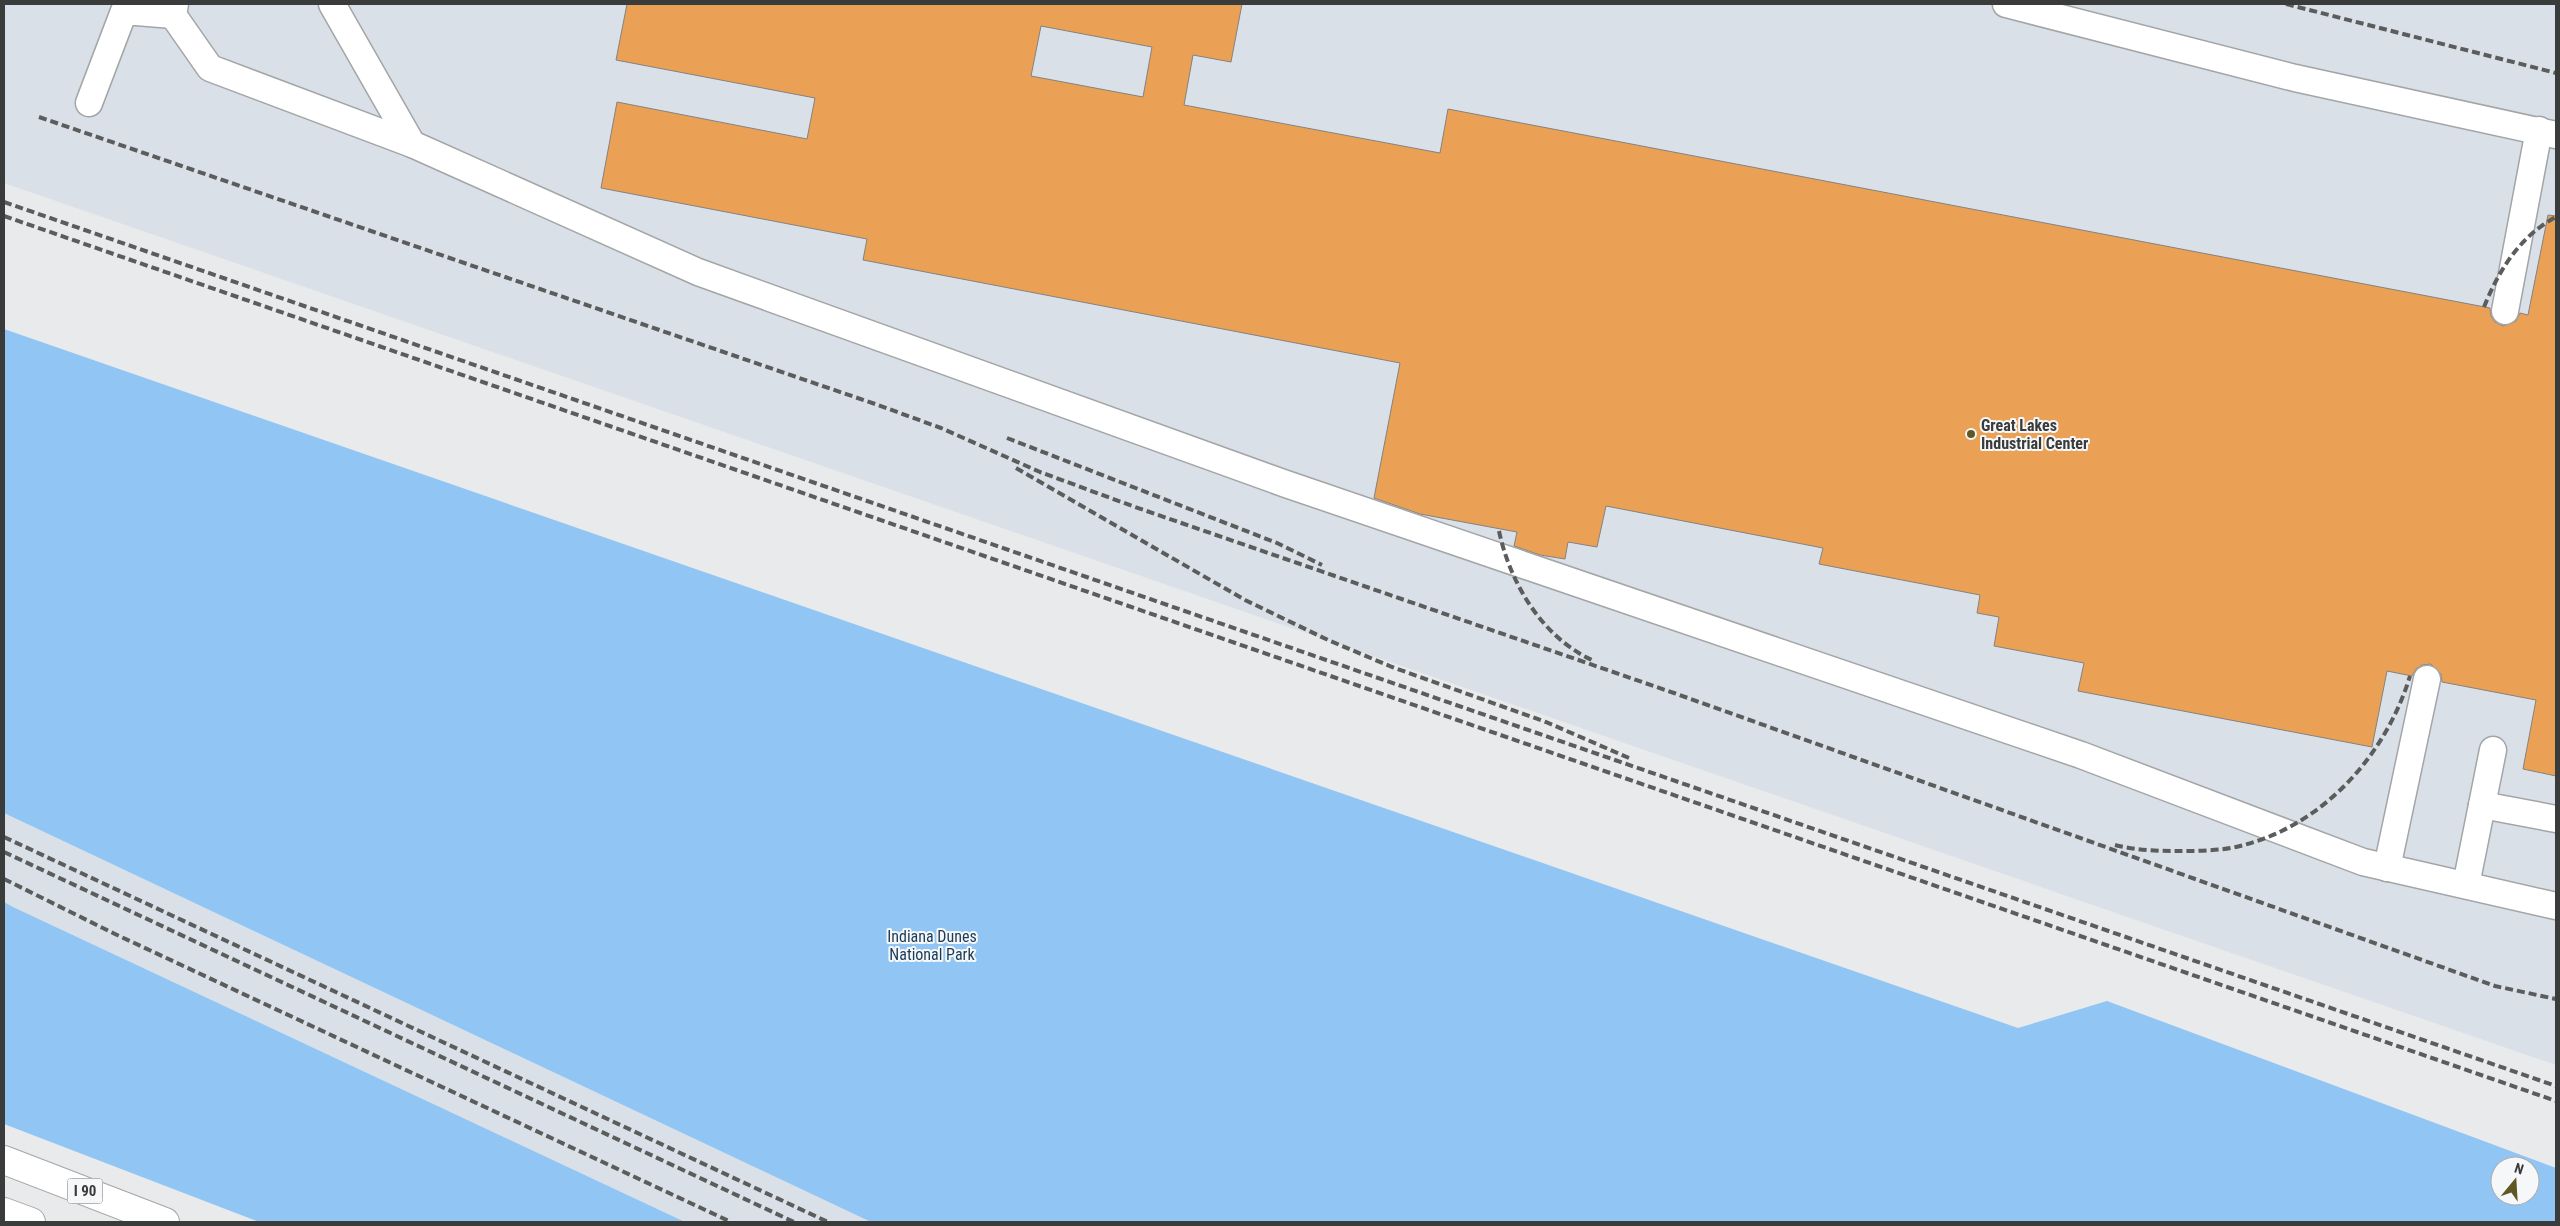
<svg xmlns="http://www.w3.org/2000/svg" width="2560" height="1226" viewBox="0 0 2560 1226" font-family="'Roboto Condensed',sans-serif">
<style>
.built{fill:#d9e0e7}
.green{fill:#90c5f4;fill-rule:evenodd}
.building{fill:#eaa155;stroke:#838280;fill-rule:evenodd}
.lines{fill:none;stroke-linecap:round;stroke-linejoin:round}
.minor-casing{stroke:#a3a5a6;stroke-width:29}
.highway-casing{stroke:#a3a5a6;stroke-width:30}
.minor{stroke:#fff;stroke-width:26}
.highway{stroke:#fff;stroke-width:28}
.rail{stroke:#5b5c5c;stroke-width:4;stroke-dasharray:8 4;stroke-linecap:butt}
.poi-dot{fill:#5e5825;stroke:#f6f7f9;stroke-width:2}
.labels{text-anchor:middle;dominant-baseline:central;stroke-width:4;stroke-linejoin:round;paint-order:stroke}
.shield{fill:#f6f7f9;stroke:#727374;stroke-width:1}
.shield-label{font-size:15px;font-weight:bold;fill:#3a3b3b}
.poi-label{font-size:16px;font-weight:bold;fill:#3a3b3b;stroke:#f6f7f9;text-anchor:start}
.park-label{font-size:16px;fill:#193b56;stroke:#f6f7f9}
</style>
<rect width="100%" height="100%" fill="#e9eaeb"/>
<g class="built">
<path d="M4 4H2556V1065L4 183Z"/>
<path d="M4 813 871 1222H685L13 907 4 902Z"/>
</g>
<g class="green">
<path d="M4 329 2018 1028 2107 1001 2556 1168V1222H871L4 813ZM2500 1166H2530V1196H2500Z"/>
<path d="M4 902 13 907 685 1222H259L4 1124Z"/>
</g>
<path class="building" d="M627 4H1242L1231 62 1193 55 1184 105 1440 153 1448 109 2490 308 2491 316 2495 322 2503 326 2516 321 2520 313 2528 315 2548 215 2556 216V776L2523 769 2536 700 2442 682 2441 674 2431 664 2422 665 2416 669 2412 676 2387 671 2372 747 2078 691 2084 663 1994 646 1999 617 1977 613 1980 595 1819 564 1823 548 1606 506 1597 547 1568 542 1565 559 1540 555 1514 546 1517 532 1420 514 1374 498 1400 363 863 260 867 239 601 188 617 102 807 139 815 98 616 60ZM1041 26 1152 47 1143 97 1031 76Z"/>
<g class="lines">
<defs>
<g id="minor">
<path d="M332 4 412 144 698 272 1286 484 2081 755 2363 862 2556 906"/>
<path d="M2006 4 2295 78 2556 135"/>
<path d="M173 15 210 68 412 144"/>
<path d="M89 103 124 11 173 15 175 4"/>
<path d="M2505 311 2539 130"/>
<path d="M2482 805 2556 819"/>
<path d="M2387 868 2427 679"/>
<path d="M2466 885 2493 750"/>
</g>
<g id="highway">
<path d="M4 1160 165 1222"/>
<path d="M4 1212 31 1222"/>
</g>
</defs>
<use href="#minor" class="minor-casing"/>
<use href="#highway" class="highway-casing"/>
<use href="#minor" class="minor"/>
<use href="#highway" class="highway"/>
<g class="rail">
<path d="M2286 4 2556 73"/>
<path d="M39 117 878 405 941 428 1040 472 1135 507 1674 693 2495 986 2556 999"/>
<path d="M4 202 2556 1086"/>
<path d="M4 216 2556 1101"/>
<path d="M2484 307C2499 270 2520 236 2556 217"/>
<path d="M1007 438 1277 543 1322 565"/>
<path d="M1016 468 1245 600 1328 640 1392 667 1546 722 1629 758"/>
<path d="M1499 531C1510 583 1542 637 1592 660"/>
<path d="M4 837 828 1222"/>
<path d="M2115 845C2135 850 2156 851 2176 851 2197 851 2220 851 2240 846 2323 826 2386 755 2410 676"/>
<path d="M4 852 794 1222"/>
<path d="M4 879 115 934 731 1222"/>
</g>
</g>
<circle class="poi-dot" cx="1971" cy="434" r="5"/>
<g class="labels">
<rect class="shield" x="67.5" y="1178.5" width="35" height="25" rx="4"/>
<g class="shield-label">
<text x="85" y="1191">I 90</text>
</g>
<g class="poi-label">
<text x="1981" y="425">Great Lakes<tspan x="1981" dy="18">Industrial Center</tspan></text>
</g>
<g class="park-label">
<text x="932" y="936">Indiana Dunes<tspan x="932" dy="18">National Park</tspan></text>
</g>
</g>
<rect width="2560" height="1226" fill="none" stroke="#3a3b3b" stroke-width="10"/>
<g transform="translate(2515 1181) rotate(18)"><circle r="24" fill="#f6f7f9" stroke="#abacad"/>
<path d="M0-4L9 19L0 12L-9 19Z" fill="#5e5825"/>
<text y="-8" font-size="14" font-weight="bold" text-anchor="middle" fill="#3a3b3b">N</text>
</g>
</svg>
